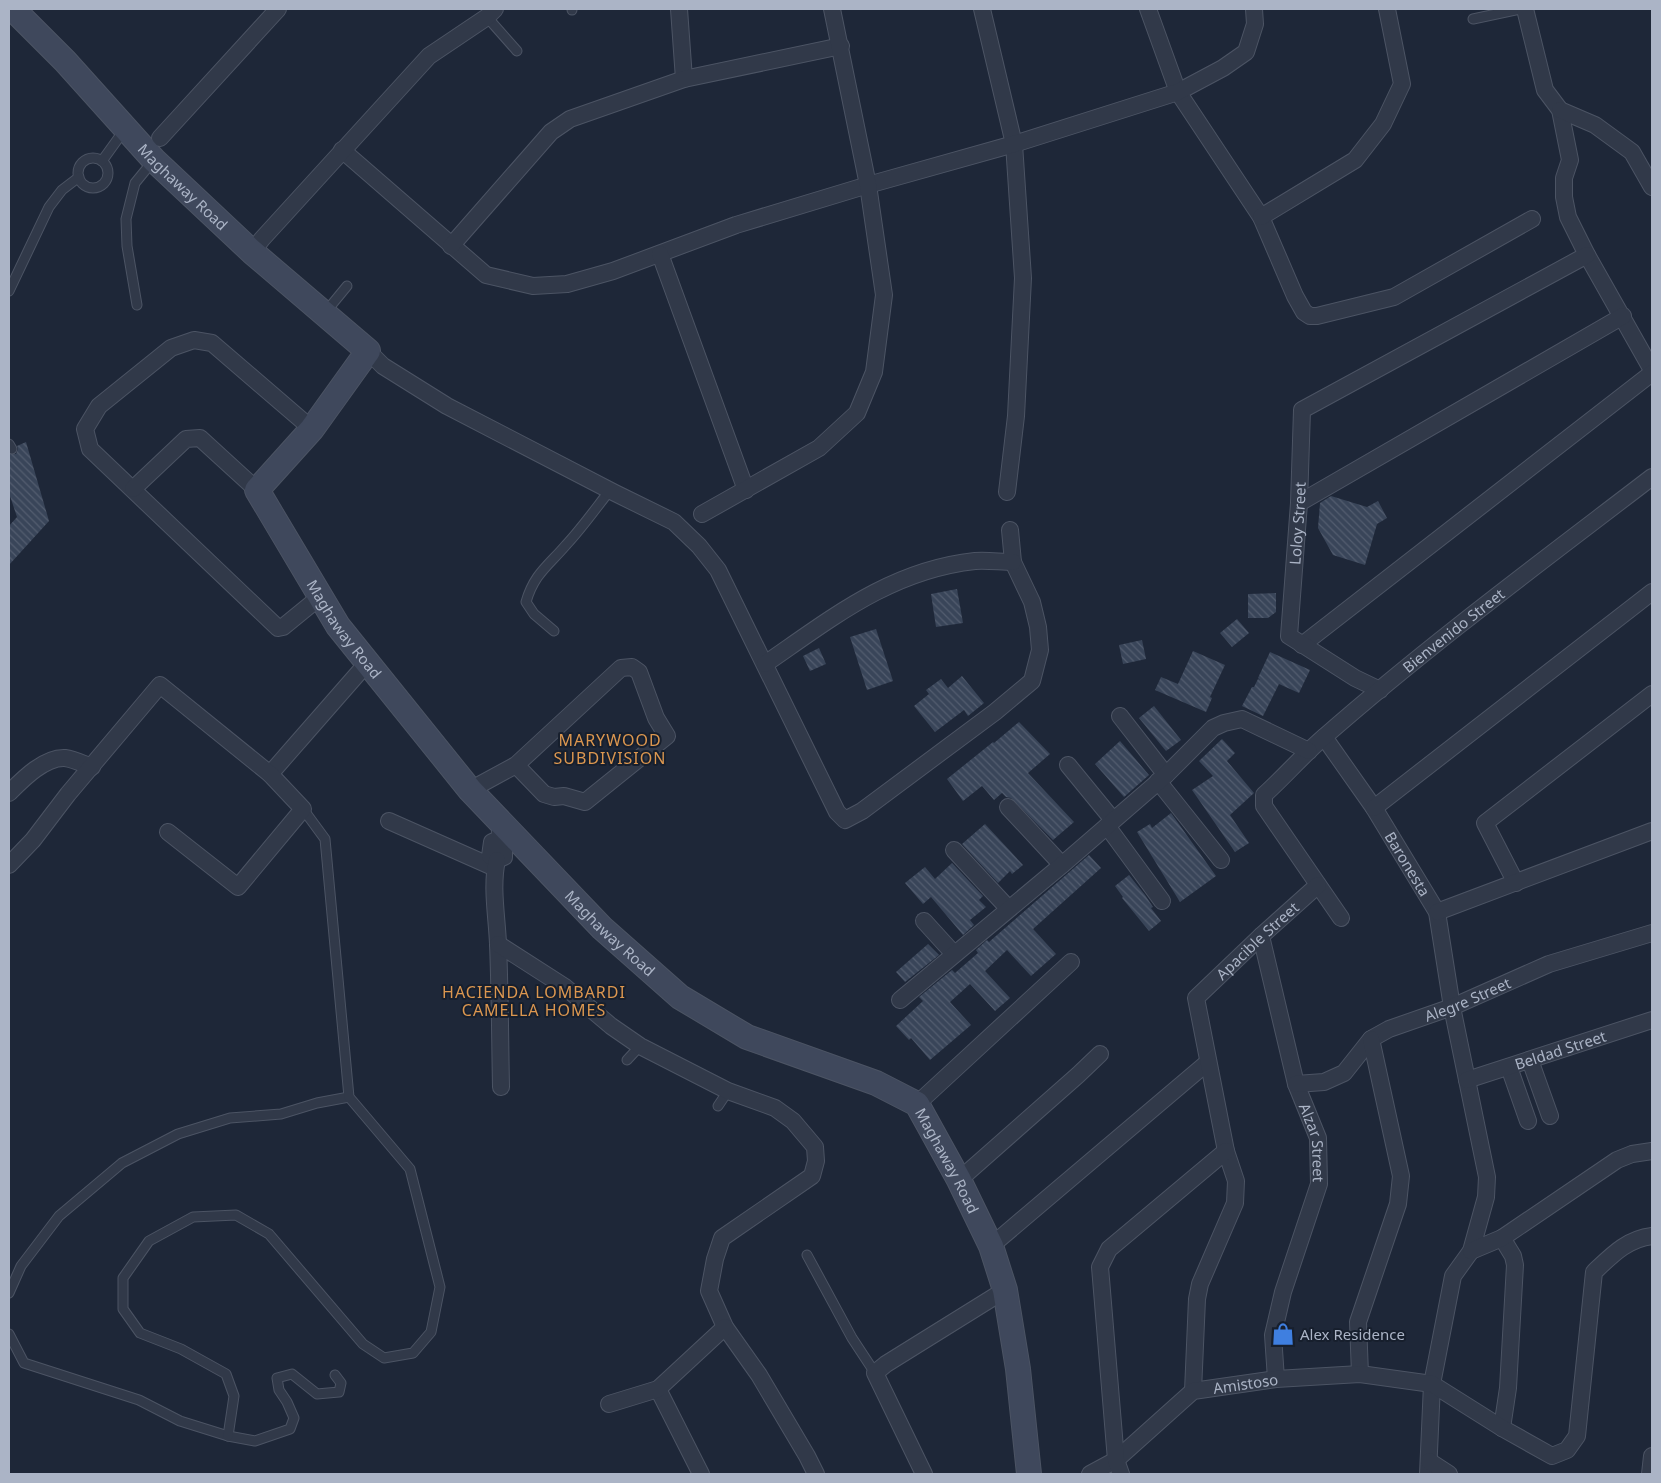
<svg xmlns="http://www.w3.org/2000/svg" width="1661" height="1483" viewBox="0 0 1661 1483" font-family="'Noto Sans',sans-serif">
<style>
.building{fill:url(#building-back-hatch)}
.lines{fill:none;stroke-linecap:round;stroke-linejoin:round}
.lane-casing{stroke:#4c5464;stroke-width:11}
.street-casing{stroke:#4c5464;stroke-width:18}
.secondary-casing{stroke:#4c5464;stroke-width:26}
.lane{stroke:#313949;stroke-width:9}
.street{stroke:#313949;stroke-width:16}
.secondary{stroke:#3f485c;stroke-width:24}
.labels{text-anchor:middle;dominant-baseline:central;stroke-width:4;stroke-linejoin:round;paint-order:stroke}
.street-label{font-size:15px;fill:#abb4c6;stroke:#171f2d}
.poi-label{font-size:15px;fill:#abb4c6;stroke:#171f2d;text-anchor:start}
.neighbourhood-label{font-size:16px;letter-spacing:1px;fill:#dc9750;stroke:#171f2d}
</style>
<defs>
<pattern id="building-back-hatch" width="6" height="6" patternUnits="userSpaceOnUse" patternTransform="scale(1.25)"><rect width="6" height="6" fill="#394559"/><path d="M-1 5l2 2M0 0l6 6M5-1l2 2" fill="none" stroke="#535d6f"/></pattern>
</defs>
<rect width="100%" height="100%" fill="#1e2738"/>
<g class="building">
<path d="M26 442 49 521 9 565V526L17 517 9 493V454H16L18 449 17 446Z"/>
<path d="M1331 496 1367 507 1378 501 1387 518 1377 524 1365 565 1333 555 1318 528 1320 503Z"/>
<path d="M957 589 963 623 936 627 931 594Z"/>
<path d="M1276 593V612L1268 618H1248V594Z"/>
<path d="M1237 619 1249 633 1232 647 1220 633Z"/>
<path d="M876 629 893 681 867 690 850 637Z"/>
<path d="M1142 640 1146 659 1123 664 1119 645Z"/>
<path d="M819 648 826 664 810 671 803 656Z"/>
<path d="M1193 651 1225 665 1210 697 1212 698 1206 712 1155 690 1161 677 1178 684Z"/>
<path d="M1270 652 1310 670 1299 693 1279 684 1263 716 1242 706 1252 687H1254L1258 679 1260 680 1258 678Z"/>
<path d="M962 676 984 703 968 716 964 710 935 732 914 706 929 694 926 690 941 679 948 688Z"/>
<path d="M1154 706 1181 740 1166 751 1139 718Z"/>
<path d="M1019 722 1050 754 1028 773 1074 822 1053 840 1011 798 1006 797 1002 793 994 800 982 786 963 801 947 779 993 742 994 743Z"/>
<path d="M1222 739 1235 753 1227 761 1254 793 1230 815 1249 843 1235 852 1192 790 1213 776 1199 761Z"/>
<path d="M1120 741 1149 775 1124 797 1095 764Z"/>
<path d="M1171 813 1216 876 1180 902 1137 832 1150 824 1152 828Z"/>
<path d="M985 824 1023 865 1012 874 1010 871 998 883 962 844Z"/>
<path d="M1089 855 1101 868 1033 929 1056 954 1031 976 1007 950 985 971 1010 998 995 1011 970 984 950 1002 971 1025 930 1060 911 1038 909 1040 896 1026 923 1001 919 997 952 970 955 973 978 953 976 950 987 940 989 942Z"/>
<path d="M952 863 983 896 979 900 986 907 970 920 974 925 963 935 931 897 923 904 905 883 925 867 935 879Z"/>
<path d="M1129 875 1145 895 1153 907 1151 908 1161 921 1149 931 1122 898 1123 897 1115 886Z"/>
<path d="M928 944 939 955 905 982 896 972Z"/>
</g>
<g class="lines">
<defs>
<g id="lane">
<path d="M572 9V10"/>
<path d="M487 17 517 51"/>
<path d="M1473 19 1520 9"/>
<circle cx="93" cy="173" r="15"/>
<path d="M102 161 125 129"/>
<path d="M9 291 49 207 62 190 79 177"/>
<path d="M137 305 127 246 126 219 135 183 153 161"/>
<path d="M324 314 347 286"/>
<path d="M9 444 12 449"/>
<path d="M554 631 534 614 526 602C534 574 548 566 566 545 582 528 596 508 611 489"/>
<path d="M627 1060 640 1046"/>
<path d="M718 1106 728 1091"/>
<path d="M807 1255 852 1338 875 1373"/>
<path d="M9 1293 21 1266 59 1216 122 1163 178 1134 230 1118 281 1114 317 1103 349 1097"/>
<path d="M9 1334 24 1363 139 1400 180 1421 228 1436 255 1441 290 1429 294 1418 287 1402 279 1390 277 1378 292 1374 317 1394 339 1392 341 1383 335 1375"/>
<path d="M228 1436 234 1396 226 1374 181 1349 140 1333 123 1309V1278L149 1241 193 1217 236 1215 269 1234 363 1344 384 1358 413 1353 431 1332 440 1287 410 1169 349 1097 325 839 303 809"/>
</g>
<g id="street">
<path d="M679 9 684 79"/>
<path d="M982 9 1014 144 1023 278 1016 416 1007 492"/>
<path d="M1148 9 1178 92 1261 217 1295 296 1304 312 1310 316H1317L1394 297 1532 219"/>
<path d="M1525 9 1545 90 1560 110 1570 160 1564 178V197L1568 217 1587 255 1652 370"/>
<path d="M1560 110 1595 125 1632 152 1652 187"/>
<path d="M160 138 278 9"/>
<path d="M342 150 486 275 533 286 567 284 613 271 736 225 868 185 1014 144 1178 92 1223 68 1246 52 1255 24 1254 9"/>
<path d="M1261 217 1355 160 1383 124 1402 84 1387 9"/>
<path d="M451 246 551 132 570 119 684 79 841 46"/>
<path d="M252 252 262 239 429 56 487 17 495 9"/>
<path d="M660 254 746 490"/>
<path d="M368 351 383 366 447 406 615 493 674 522 699 546 718 570 837 812 845 820 862 811 995 712 1032 681 1040 650 1038 627 1032 602 1013 562 1010 530"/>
<path d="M312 429 212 343 194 340 171 348 99 406 85 429 90 449 278 628 283 627 321 596"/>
<path d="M133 489 186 439 200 438 257 490"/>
<path d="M1299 503 1623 316"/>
<path d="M702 514 819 448 857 413 874 372 884 295 868 185 832 9"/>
<path d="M1302 645 1652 373"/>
<path d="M765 664C832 618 891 570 975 561 987 560 1001 562 1013 562"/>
<path id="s1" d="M1380 690 1355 678 1289 636 1299 503 1302 410 1587 255"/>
<path d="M1120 716 1166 775"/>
<path id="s2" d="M1324 737 1374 808 1437 912 1452 1007 1487 1177 1486 1197 1471 1251 1453 1276 1432 1384 1428 1474"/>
<path d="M1068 765 1113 820"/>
<path d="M270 774 368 662"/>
<path d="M1158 781 1221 860"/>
<path d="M470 790 516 765 621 668 632 667 639 672 656 718 667 736 585 802 564 796 554 797 544 794 516 765"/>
<path d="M9 793C22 780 44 757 65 758 73 759 84 764 92 767"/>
<path d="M1008 807 1062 865"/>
<path d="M1374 808 1652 592"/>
<path d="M389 821 495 868"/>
<path d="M1107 826 1162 901"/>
<path d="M499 839 504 845V857L497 860 490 856 492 842 499 839 501 824"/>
<path d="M954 850 1008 908"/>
<path d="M497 860C491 887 497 917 498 944 500 992 500 1039 501 1087"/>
<path d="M9 865 33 840 68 794 160 685 270 774 303 809 238 887 168 832"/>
<path d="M1516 883 1485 823 1652 694"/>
<path d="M1437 912 1652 831"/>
<path id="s3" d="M1341 918 1264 806V795C1285 776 1303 755 1324 737 1429 645 1541 562 1652 477"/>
<path d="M924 921 954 954"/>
<path id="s4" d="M1261 936 1296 1084 1318 1138 1319 1184 1283 1292 1273 1335 1276 1379"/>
<path d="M498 944 565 987 611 1026 640 1046 728 1091 775 1108 793 1121 815 1147 816 1161 812 1176 722 1238 715 1259 709 1291 725 1327 759 1375 807 1456 816 1474"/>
<path d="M900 1000 1062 865 1166 775 1213 728 1224 723 1242 719 1309 751"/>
<path d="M1530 1060 1550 1116"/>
<path d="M1509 1067 1528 1121"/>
<path id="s5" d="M1467 1080 1652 1020"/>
<path id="s6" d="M1296 1084 1324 1082 1344 1073 1371 1039 1389 1029 1452 1007 1549 964 1652 933"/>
<path d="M917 1104 1071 962"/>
<path d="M959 1180 1078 1075 1100 1054"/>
<path d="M1502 1238 1513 1256 1515 1265 1508 1388 1502 1428"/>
<path d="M991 1246 1208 1062"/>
<path d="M1471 1251 1502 1238 1617 1160 1632 1154 1652 1151"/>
<path d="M1360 1374 1358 1322 1398 1204 1401 1176 1371 1039"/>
<path d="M658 1389 701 1474"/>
<path id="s7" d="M1193 1391 1197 1299 1200 1284 1235 1203 1236 1181 1226 1151 1196 998 1261 936 1318 885"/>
<path d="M609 1404 658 1389 725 1327"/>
<path d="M1429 1461 1449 1474"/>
<path d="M924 1474 875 1373 886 1364 1005 1290"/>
<path id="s8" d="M1090 1474 1116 1460 1193 1391 1276 1379 1360 1374 1432 1384 1502 1428 1552 1456 1567 1450 1577 1436 1594 1272C1612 1255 1627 1239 1652 1236"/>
<path d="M1121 1474 1116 1460 1100 1267 1109 1249 1226 1151"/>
<path d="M1650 1474 1652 1456"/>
</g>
<g id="secondary">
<path id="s9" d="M13 9 65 61 154 160 252 252 368 351 312 429 257 490 338 626 470 790 602 928 680 997 747 1037 876 1083 917 1104 959 1180 991 1246 1005 1290 1018 1369 1029 1474"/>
</g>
</defs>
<use href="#lane" class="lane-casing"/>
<use href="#street" class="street-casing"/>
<use href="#secondary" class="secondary-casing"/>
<use href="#lane" class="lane"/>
<use href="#street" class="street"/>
<use href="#secondary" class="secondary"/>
</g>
<defs>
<symbol id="shop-bare" viewBox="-9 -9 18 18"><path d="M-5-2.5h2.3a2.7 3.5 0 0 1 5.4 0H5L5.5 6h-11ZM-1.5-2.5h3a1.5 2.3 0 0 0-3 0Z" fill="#3f7fe0" stroke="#171f2d" stroke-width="2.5" paint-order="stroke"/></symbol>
</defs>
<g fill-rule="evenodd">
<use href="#shop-bare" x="1267" y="1318" width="32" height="32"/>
</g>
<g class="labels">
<g class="street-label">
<text stroke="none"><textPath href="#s9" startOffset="246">Maghaway Road</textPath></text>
<text stroke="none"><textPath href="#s1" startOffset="219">Loloy Street</textPath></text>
<text stroke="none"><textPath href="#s9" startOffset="836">Maghaway Road</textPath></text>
<text stroke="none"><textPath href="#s3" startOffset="398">Bienvenido Street</textPath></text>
<text stroke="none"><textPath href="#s2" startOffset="152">Baronesta</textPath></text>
<text stroke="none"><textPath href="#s9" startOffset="1241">Maghaway Road</textPath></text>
<text stroke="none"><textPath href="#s7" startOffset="489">Apacible Street</textPath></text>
<text stroke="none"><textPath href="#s6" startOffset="198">Alegre Street</textPath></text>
<text stroke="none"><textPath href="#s5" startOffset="98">Beldad Street</textPath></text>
<text stroke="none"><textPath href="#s4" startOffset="214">Alzar Street</textPath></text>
<text stroke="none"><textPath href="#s9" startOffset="1661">Maghaway Road</textPath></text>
<text stroke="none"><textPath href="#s8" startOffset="186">Amistoso</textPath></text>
</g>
<g class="poi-label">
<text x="1300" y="1334">Alex Residence</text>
</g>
<g class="neighbourhood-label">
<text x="610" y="740">MARYWOOD<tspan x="610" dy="18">SUBDIVISION</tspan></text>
<text x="534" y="992">HACIENDA LOMBARDI<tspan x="534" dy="18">CAMELLA HOMES</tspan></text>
</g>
</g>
<rect width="1661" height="1483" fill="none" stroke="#abb4c6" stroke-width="20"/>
</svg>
